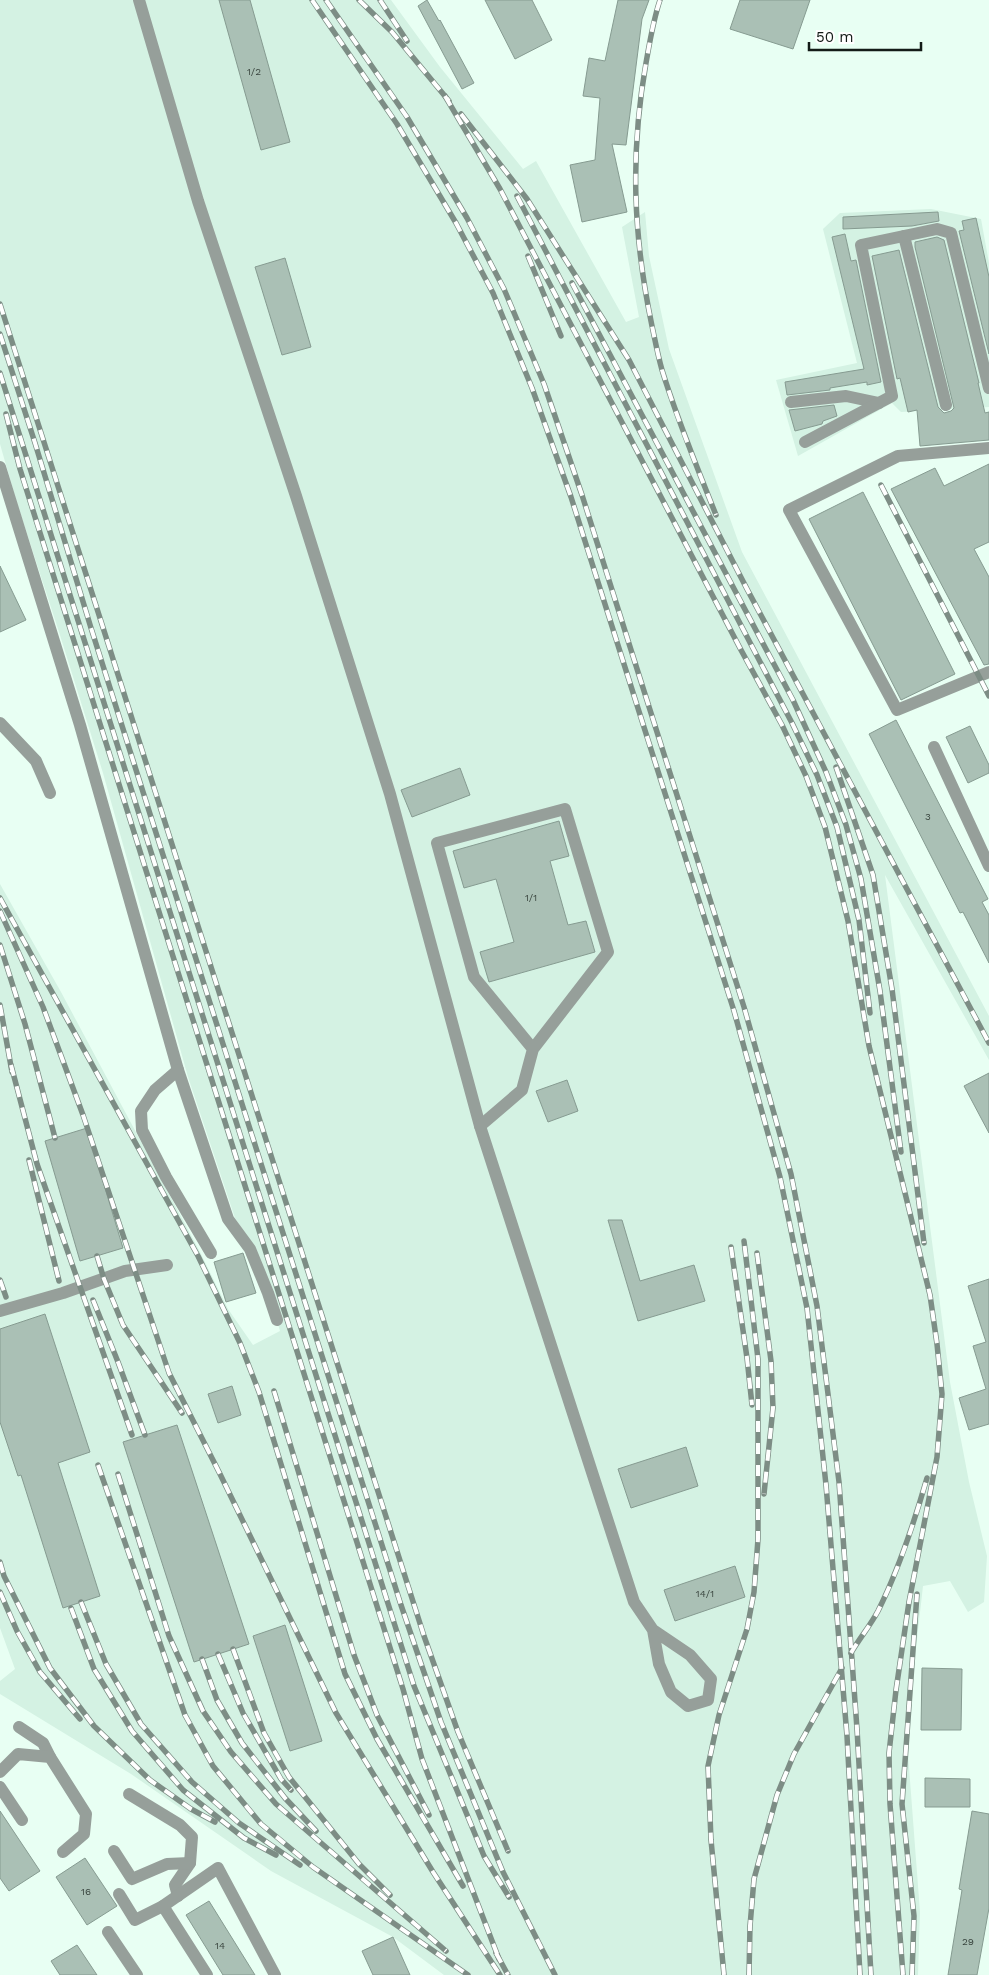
<svg xmlns="http://www.w3.org/2000/svg" width="989" height="1975" viewBox="0 0 989 1975" font-family="'Work Sans',sans-serif">
<style>
.built{fill:#d4f2e3}
.building{fill:#aac0b5;stroke:#869b91}
.lines{fill:none;stroke-linecap:round;stroke-linejoin:round}
.minor{stroke:#969f9a;stroke-width:12}
.rail-casing{stroke:#7d8d85;stroke-width:5.5}
.rail{stroke:#fff;stroke-width:4;stroke-dasharray:11;stroke-linecap:butt}
.labels{text-anchor:middle;dominant-baseline:central;stroke-width:4.5;stroke-linejoin:round;paint-order:stroke}
.number-label{font-size:10px;fill:#39443e}
</style>
<rect width="100%" height="100%" fill="#e8fff3"/>
<g class="built">
<path d="M0 0H391L440 67 523 169 536 161 626 322 639 317 622 227 645 212 649 256 669 349 742 552 989 1016V1060L885 875 950 1382 969 1482 987 1556 984 1602 968 1612 950 1581 923 1586 915 1657 908 1754 920 1912 918 1975H444L393 1937 271 1871 131 1774 0 1694V1681L15 1669 0 1628V884L61 992 200 1252 228 1309 253 1345 280 1331 257 1251 235 1218 188 1077 103 773 59 632 16 500 0 444Z"/>
<path d="M931 209 981 219 989 263V407L901 412 892 403 798 456 776 380 857 363 823 229 840 213Z"/>
</g>
<g class="building">
<path d="M219 0H250L290 142 261 150Z"/>
<path d="M427 0 439 21 440 20 474 83 462 89 418 6Z"/>
<path d="M485 0H532L552 40 515 59Z"/>
<path d="M618 0H649L642 19 626 145 612 144 627 212 582 222 570 165 595 160 600 98 583 96 589 58 605 61Z"/>
<path d="M740 0H810L793 49 730 29Z"/>
<path d="M938 212 939 221 912 226 843 229V217Z"/>
<path d="M976 218 989 277V354L959 231 964 230 962 221Z"/>
<path d="M845 234 851 261 856 260 881 382 867 385V382L830 388V390L787 395 785 382 864 369 832 237Z"/>
<path d="M937 237 944 240 979 383H978L985 413 989 412V440L920 446 917 410 908 412 900 378 897 379 872 256 899 250 938 407 944 413 951 411 954 408 915 247V242Z"/>
<path d="M285 258 311 347 282 355 255 267Z"/>
<path d="M834 405 837 416 823 421 822 424 795 431 789 410Z"/>
<path d="M989 464V542L974 549 989 577V664L984 665 891 489 935 468 944 486Z"/>
<path d="M863 492 955 674 901 700 809 519Z"/>
<path d="M0 566 26 620 0 632Z"/>
<path d="M896 720 988 899 982 902 989 915V963L963 912 960 913 869 734Z"/>
<path d="M970 726 989 765V773L968 783 946 737Z"/>
<path d="M460 768 470 795 412 817 401 790Z"/>
<path d="M559 821 569 856 550 861 568 925 586 921 595 952 489 982 480 952 514 942 496 879 464 888 453 851Z"/>
<path d="M989 1073V1133L964 1086Z"/>
<path d="M567 1080 578 1111 548 1122 536 1091Z"/>
<path d="M87 1128 123 1248 80 1261 45 1141Z"/>
<path d="M608 1220H622L640 1281 694 1265 705 1301 638 1321Z"/>
<path d="M243 1253 256 1293 226 1302 214 1262Z"/>
<path d="M989 1279V1424L969 1430 959 1398 986 1389 973 1346 986 1342 968 1286Z"/>
<path d="M45 1314 90 1452 58 1463 100 1596 63 1608 21 1475 18 1476 0 1422V1329Z"/>
<path d="M232 1386 241 1415 218 1423 208 1394Z"/>
<path d="M177 1425 249 1644 194 1662 123 1442Z"/>
<path d="M686 1447 698 1486 631 1508 618 1469Z"/>
<path d="M735 1566 745 1597 675 1621 664 1590Z"/>
<path d="M285 1625 322 1741 290 1751 253 1636Z"/>
<path d="M922 1668 962 1669 961 1730H921Z"/>
<path d="M925 1778 970 1779V1807H925Z"/>
<path d="M0 1811 40 1871 9 1891 0 1878Z"/>
<path d="M972 1811 989 1814V1908L977 1975H948L962 1890 959 1889Z"/>
<path d="M85 1858 117 1906 87 1925 56 1877Z"/>
<path d="M209 1901 255 1975H223L186 1915Z"/>
<path d="M393 1937 410 1975H373L362 1951Z"/>
<path d="M77 1945 97 1975H60L51 1961Z"/>
</g>
<g class="lines">
<g class="minor">
<path d="M139 0 198 201 296 496 390 794 480 1126 634 1602 653 1630 659 1664 671 1692 688 1706 708 1700 711 1679 690 1655 653 1630"/>
<path d="M904 236 946 405"/>
<path d="M791 402 846 396 879 403"/>
<path d="M805 442 892 396 861 245 937 229 951 233 989 388"/>
<path d="M989 448 898 456 789 510 897 710 989 672"/>
<path d="M0 467 80 725 178 1070 228 1219 250 1249 268 1293 277 1320"/>
<path d="M0 723 36 761 50 793"/>
<path d="M934 747 989 866"/>
<path d="M178 1070 155 1090 141 1111 142 1130 166 1177 211 1253"/>
<path d="M480 1126 522 1090 533 1049 608 952 565 809 437 843 474 977 533 1049"/>
<path d="M0 1311 63 1293 125 1271 167 1265"/>
<path d="M19 1727 43 1743 50 1757"/>
<path d="M0 1772 18 1754 50 1757 86 1814 84 1834 63 1852"/>
<path d="M0 1787 22 1820"/>
<path d="M129 1794 180 1825 192 1837 190 1863 175 1885 178 1896"/>
<path d="M114 1851 132 1879 167 1864 190 1863"/>
<path d="M119 1894 135 1920 163 1906"/>
<path d="M108 1932 137 1975"/>
<path d="M207 1975 163 1906 218 1868 275 1975"/>
</g>
<defs>
<g id="rail">
<path d="M312 0 397 124 456 223 493 293 532 388 571 497 734 1011 780 1177 807 1308 826 1485 847 1736 860 1975"/>
<path d="M326 0 407 117 467 218 504 289 544 384 582 495 744 1007 791 1174 817 1306 839 1482 857 1729 871 1975"/>
<path d="M359 0 392 32 449 101"/>
<path d="M380 0 407 41"/>
<path d="M660 0C653 21 650 41 646 63 630 154 633 235 652 326 655 340 658 356 662 370 677 419 697 467 716 515"/>
<path d="M445 96 500 189 741 650 782 725 806 776 825 827 848 921 869 1046 930 1295 937 1344 942 1394 937 1457 909 1602 896 1690 889 1753 890 1804 903 1975"/>
<path d="M461 114 527 199 629 360 747 589 989 1043"/>
<path d="M517 196 792 723 817 775 837 827 859 920 870 1013"/>
<path d="M528 256 561 336"/>
<path d="M572 283 793 700 826 772 846 825 861 879 880 991 901 1152"/>
<path d="M0 304 424 1636 458 1732 508 1851"/>
<path d="M0 334 35 443 91 628 401 1605 441 1722 503 1872 555 1975"/>
<path d="M0 373 414 1686 484 1856 509 1897"/>
<path d="M6 414 20 469 403 1689 422 1759 499 1959"/>
<path d="M881 485 989 696"/>
<path d="M836 767 873 875 892 989 924 1243"/>
<path d="M0 898 198 1256 240 1343 259 1392 345 1674 377 1739 463 1886"/>
<path d="M0 911 43 1007 83 1115 169 1373 220 1474 336 1713 433 1872 500 1975"/>
<path d="M0 945 25 1024 55 1138"/>
<path d="M0 1005 12 1072"/>
<path d="M11 1065 37 1164 132 1435"/>
<path d="M29 1160 59 1281"/>
<path d="M731 1247 747 1358 752 1405"/>
<path d="M757 1253 771 1361 773 1408 764 1494"/>
<path d="M97 1256 104 1279 123 1325 182 1413"/>
<path d="M0 1280 6 1297"/>
<path d="M93 1300 118 1362 145 1435"/>
<path d="M274 1391 354 1655 377 1715 429 1815"/>
<path d="M98 1465 185 1715 213 1766 261 1824 313 1867 468 1975"/>
<path d="M118 1474 169 1636 203 1711 231 1752 276 1804 446 1951"/>
<path d="M0 1562 4 1576 50 1668 94 1726 150 1780 191 1809 215 1822"/>
<path d="M0 1592 17 1631 40 1672 80 1719"/>
<path d="M81 1602 106 1664 141 1724 192 1782 239 1823 300 1865"/>
<path d="M71 1608 94 1669 132 1731 183 1790 244 1838 276 1855"/>
<path d="M233 1649 264 1733 289 1777 359 1864 390 1895"/>
<path d="M851 1653C859 1639 870 1626 878 1611 899 1569 914 1523 927 1478"/>
<path d="M218 1654 243 1713 281 1779 291 1790"/>
<path d="M202 1659 217 1700 242 1743 285 1798 316 1831"/>
<path d="M496 1953 508 1975"/>
<path d="M724 1975 711 1840 708 1766 719 1715 747 1629 754 1592 758 1539V1359L744 1241"/>
<path d="M749 1975 750 1926 754 1879 777 1795 794 1754 842 1668"/>
<path d="M912 1975 914 1916 902 1804 917 1594"/>
</g>
</defs>
<use href="#rail" class="rail-casing"/>
<use href="#rail" class="rail"/>
</g>
<g class="labels">
<g class="number-label">
<text x="254" y="71">1/2</text>
<text x="928" y="816">3</text>
<text x="531" y="897">1/1</text>
<text x="705" y="1593">14/1</text>
<text x="86" y="1891">16</text>
<text x="968" y="1941">29</text>
<text x="220" y="1945">14</text>
</g>
</g>
<path d="M809 42v8h112v-8" fill="none" stroke="#131b17" stroke-width="2.5"/>
<text x="816" y="42" font-size="15" fill="#131b17" stroke="#ffffff" stroke-width="4" paint-order="stroke">50 m</text>
</svg>
